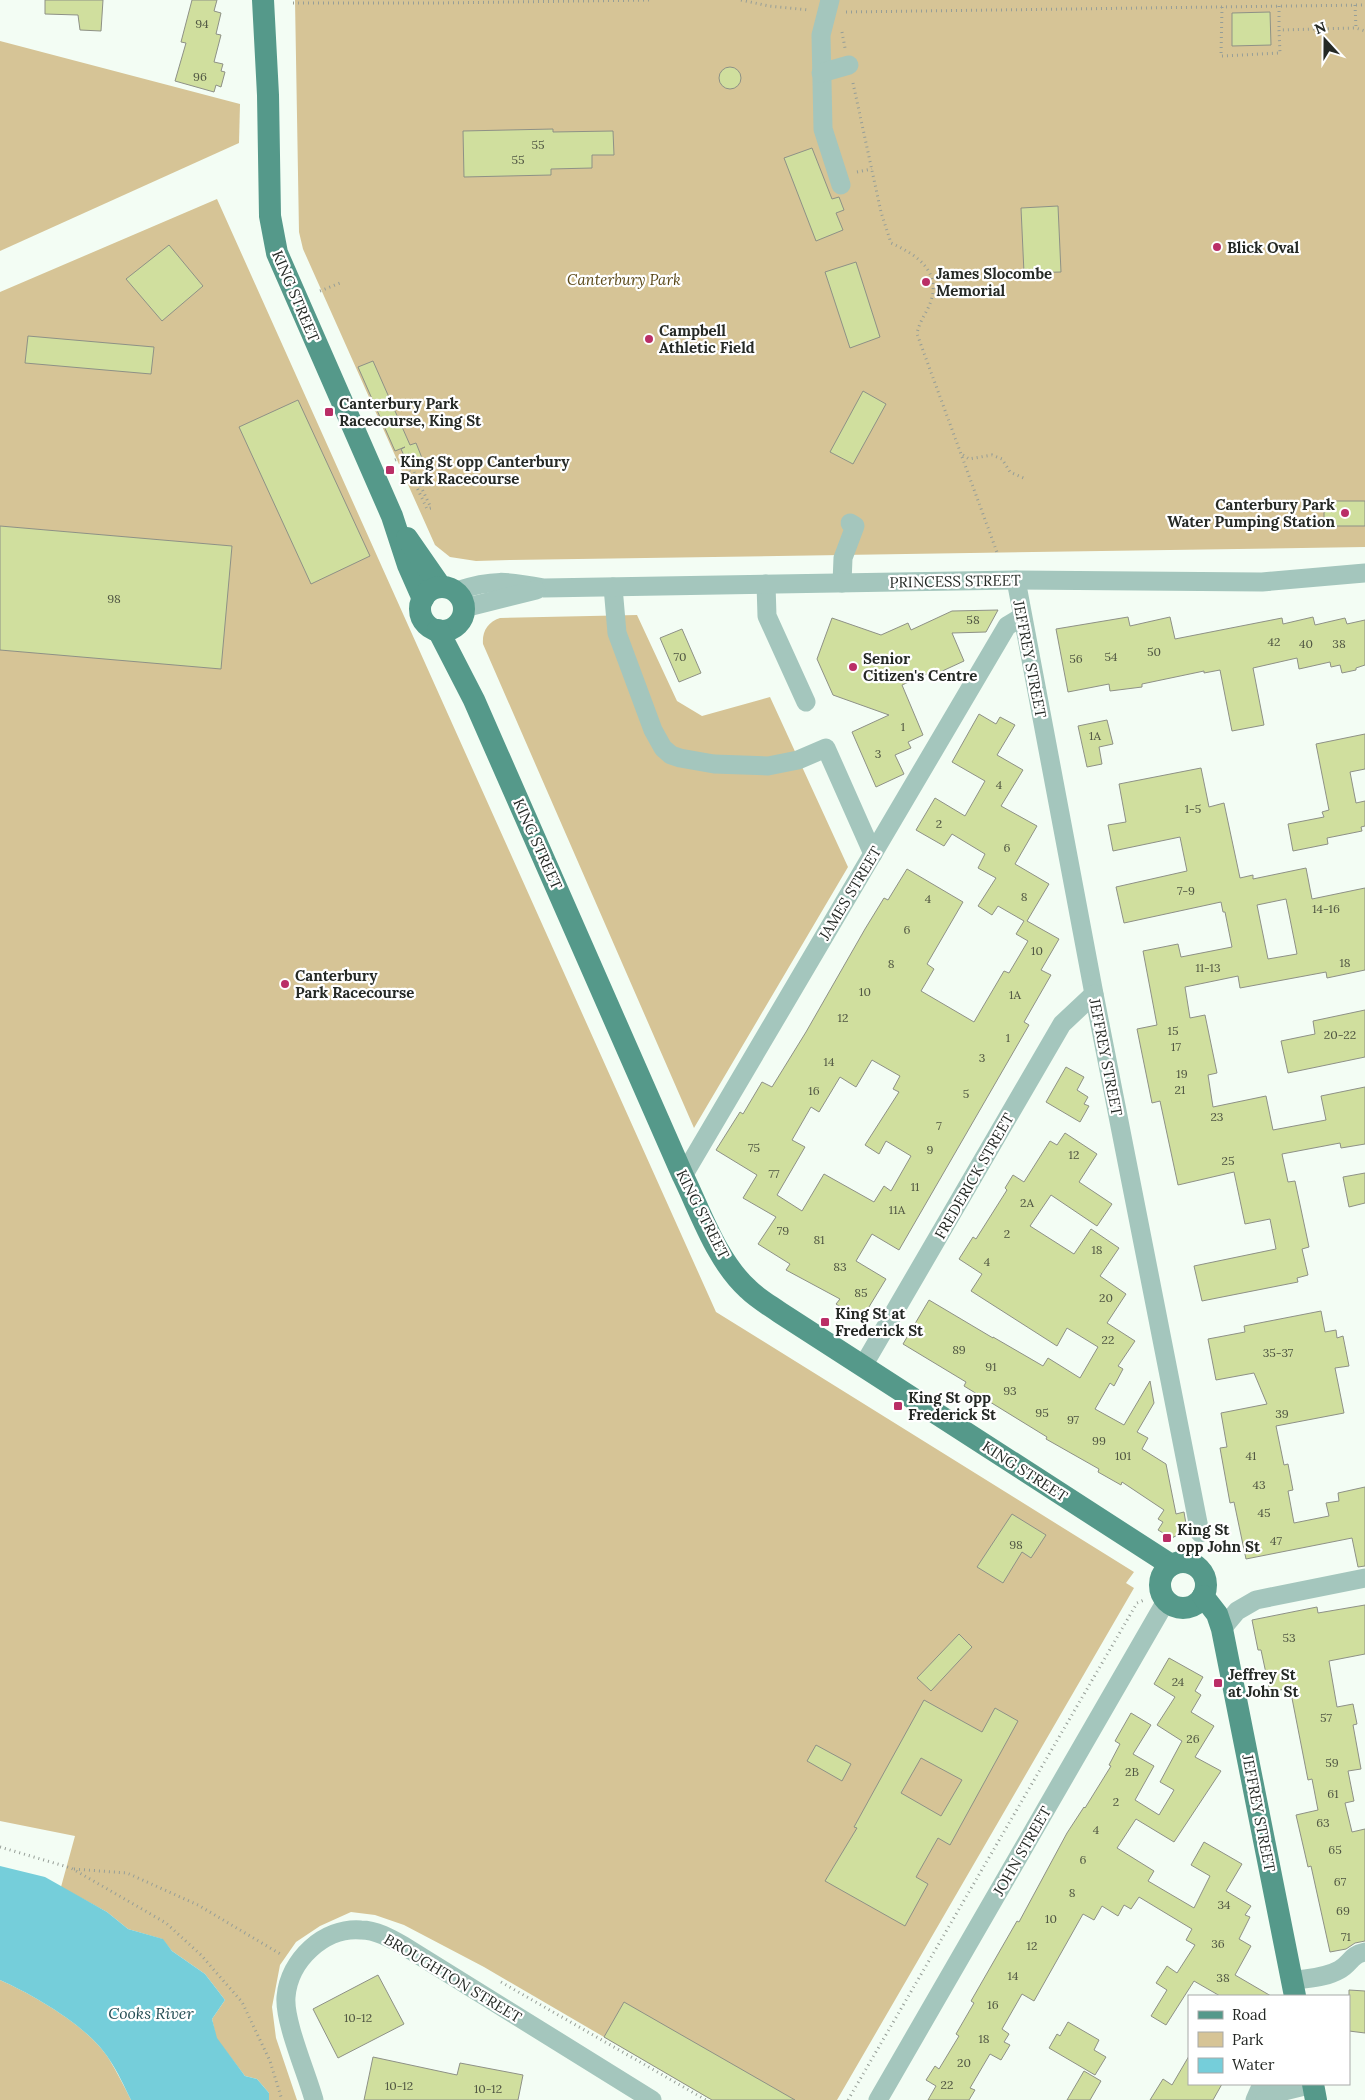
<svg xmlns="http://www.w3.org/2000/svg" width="1365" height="2100" viewBox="0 0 1365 2100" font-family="Lora,serif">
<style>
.green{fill:#d6c496}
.water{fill:#75ceda}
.building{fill:#d0df9e;stroke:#8e9186;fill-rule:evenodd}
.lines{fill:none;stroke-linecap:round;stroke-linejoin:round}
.path{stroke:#969e97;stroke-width:3;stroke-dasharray:1 4;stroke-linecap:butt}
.minor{stroke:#a4c6bd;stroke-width:19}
.major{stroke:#55998a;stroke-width:22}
.poi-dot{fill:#ba2e66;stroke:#fff;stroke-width:2}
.labels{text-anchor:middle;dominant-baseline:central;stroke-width:4.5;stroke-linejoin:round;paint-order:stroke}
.number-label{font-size:12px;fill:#505643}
.poi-label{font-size:15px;font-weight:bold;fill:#252925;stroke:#fff;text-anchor:start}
.park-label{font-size:15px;font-style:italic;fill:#5a4817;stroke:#fff}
.street-label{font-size:15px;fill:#252925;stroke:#fff}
.water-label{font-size:16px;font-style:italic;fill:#264f55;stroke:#fff}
</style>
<rect width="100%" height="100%" fill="#f3fdf4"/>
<g class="green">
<path d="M295 0H1365V547L510 560 476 561 450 557 435 545 303 249 299 232Z"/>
<path d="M0 41 240 104 239 143 0 251Z"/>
<path d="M217 199 716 1312 1134 1572 1126 1583 1134 1588 837 2100H712L484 1967 404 1925 375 1915 351 1912 320 1926 296 1942 280 1965 272 2007 276 2038 297 2100H269V2093L257 2079 245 2076 216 2038 212 2019 225 2000 205 1974 172 1951 162 1939 128 1929 107 1912 61 1887 75 1836 0 1821V292Z"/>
<path d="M637 615 677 701 702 716 770 697 848 867 694 1128 483 644C482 631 488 622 500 618Z"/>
<path d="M0 1980C34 1995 89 2027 109 2059 117 2072 124 2086 131 2100H0Z"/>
</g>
<path class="water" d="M0 1866 45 1877 107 1912 128 1929 163 1939 172 1951 205 1974 225 2000 212 2019 217 2038 245 2076 257 2079 269 2093V2100H131C124 2086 118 2072 109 2059 89 2027 34 1995 0 1980Z"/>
<g class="building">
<path d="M45 0H103L101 31 80 30 78 15 45 14Z"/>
<path d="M192 0H217L214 11 221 13 216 34 221 35 214 62 223 64 221 71 225 72 221 87 216 85 214 92 175 81 186 43 181 42Z"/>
<path d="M1270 12 1271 45 1232 46V13Z"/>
<circle cx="730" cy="78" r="11"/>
<path d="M553 129V132L613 131 614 155H592V168L551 169V175L464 177 463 131Z"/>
<path d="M812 148 832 199 839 197 844 210 836 213 843 230 816 241 784 158Z"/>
<path d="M1058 206 1061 272 1024 273 1021 208Z"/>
<path d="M169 245 203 286 162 321 126 279Z"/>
<path d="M856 262 880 337 850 348 825 272Z"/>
<path d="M28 336 154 347 151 374 25 363Z"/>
<path d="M373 361 410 445 416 443 424 463 410 469 401 449 405 447 395 451 358 367Z"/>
<path d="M863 391 886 404 853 464 830 452Z"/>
<path d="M298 400 370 556 311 584 239 427Z"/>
<rect x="1324" y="501" width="41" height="25"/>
<path d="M0 526 232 546 221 669 0 650Z"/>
<path d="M998 610 986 632 952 633 964 661 938 673 936 670 902 685 923 735 908 742 911 748 895 755 904 774 876 787 852 732 889 715 833 695 817 659 832 618 881 635 908 623 911 630 952 611Z"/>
<path d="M1128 617 1130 626 1170 617 1175 639 1282 618 1283 624 1313 617 1315 625 1345 618 1347 624 1365 620V665L1356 668V670L1342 673 1340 665 1331 667 1330 662 1299 669 1297 658 1253 668 1264 725 1232 731 1220 670 1204 673V671L1142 684V687L1110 691 1109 684 1068 692 1056 629Z"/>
<path d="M682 629 701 673 679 682 660 638Z"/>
<path d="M979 714 996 724 1000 717 1015 725 997 755 1023 770 1001 806 1037 826 1015 864 1049 884 1027 921 1059 939 1041 970 1051 975 1024 1022 1029 1025 899 1250 872 1234 856 1261 886 1279 861 1320 836 1304 840 1299 786 1270 790 1264 758 1244 776 1217 743 1198 757 1175 716 1150 740 1112 743 1114 762 1082 772 1087 806 1032 865 929 884 898 888 900 907 869 963 902 927 964 934 969 921 991 974 1022 1004 971 1009 973 1028 941 1016 934 1024 921 998 906 992 915 978 906 996 878 978 868 985 854 952 834 944 846 916 830 935 798 965 816 985 781 952 762ZM872 1060 900 1076 893 1089 899 1092 865 1145 879 1154 886 1141 911 1156 891 1191 884 1186 874 1202 824 1174 802 1211 777 1195 805 1147 792 1140 811 1107 819 1112 840 1077 856 1087Z"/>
<path d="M1107 720 1113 744 1099 747 1102 764 1087 767 1078 726Z"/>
<path d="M1365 734V769L1350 772 1356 803 1365 801V826L1361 827 1362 831 1327 838 1328 844 1293 851 1288 824 1324 817 1322 812 1329 810 1316 744Z"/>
<path d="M1201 768 1209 807 1224 803 1240 878 1253 875V879L1306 868 1312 899 1365 888V970L1327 978 1326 972 1240 988 1238 976 1185 987 1190 1018 1205 1015 1217 1073 1208 1075 1213 1107 1266 1096 1273 1130 1326 1120 1321 1096 1365 1087V1144L1341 1148 1340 1143 1282 1154 1288 1182 1295 1181 1309 1247 1302 1249 1308 1275 1297 1278 1298 1282 1202 1301 1194 1266 1276 1249 1270 1219 1245 1224 1234 1172 1178 1185 1160 1101 1152 1103 1137 1029 1157 1025 1143 951 1178 944 1181 957 1232 947 1225 912H1223L1221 902 1124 923 1116 887 1187 871 1180 837 1113 851 1108 825 1126 822 1119 784ZM1286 899 1297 954 1268 959 1257 905Z"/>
<path d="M1365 1010V1057L1288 1073 1281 1041 1315 1034 1313 1021Z"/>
<path d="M1066 1067 1084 1077 1077 1090 1088 1097 1084 1104 1089 1106 1080 1122 1046 1102Z"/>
<path d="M1065 1133 1097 1154 1079 1182 1112 1204 1097 1226 1051 1195 1030 1226 1074 1254 1091 1229 1119 1248 1100 1276 1126 1294 1107 1323 1135 1341 1118 1366 1123 1369 1114 1386 1110 1383 1095 1409 1124 1425 1150 1381 1154 1403 1137 1432 1148 1438 1142 1449 1166 1464 1176 1514 1184 1512 1187 1530 1180 1534 1181 1536 1179 1534 1172 1538 1158 1530 1163 1522 1158 1519 1164 1510 1122 1482 1121 1485 1098 1472 1099 1469 1046 1439 1047 1437 964 1386 966 1382 903 1344 929 1300 993 1338V1337L1043 1366 1048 1358 1080 1378 1098 1347 1067 1328 1057 1346 971 1291 982 1274 959 1259 973 1237 976 1239 1007 1190 1005 1188 1013 1175 1024 1182 1050 1141 1057 1145Z"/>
<path d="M1365 1173V1203L1349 1207 1343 1177Z"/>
<path d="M1321 1311 1325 1332 1336 1330 1337 1338 1343 1336 1349 1366 1335 1368 1344 1413 1276 1426 1284 1465 1288 1464 1293 1490 1288 1491 1294 1523 1329 1516 1326 1503 1339 1501 1338 1493 1365 1487V1566L1358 1567 1352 1538 1246 1559 1234 1502 1230 1503 1220 1448 1227 1447 1221 1413 1267 1404 1254 1373 1216 1380 1208 1339 1245 1332 1244 1326Z"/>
<path d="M1012 1514 1046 1535 1031 1558 1022 1552 1003 1583 977 1567Z"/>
<path d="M1365 1605V1654L1329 1661 1337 1707 1353 1704 1357 1724 1353 1725 1361 1769 1348 1771 1354 1801 1345 1803 1352 1832 1365 1829V1941L1355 1943 1346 1949 1330 1952 1311 1866 1308 1867 1296 1815 1318 1810 1312 1779 1308 1780 1290 1688 1270 1692 1261 1650H1258L1252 1620 1317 1607 1318 1613Z"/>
<path d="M959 1634 972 1647 931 1691 917 1678Z"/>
<path d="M1169 1658 1203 1677 1195 1691 1201 1695 1191 1712 1214 1726 1195 1757 1221 1771 1174 1842 1136 1819 1117 1848 1154 1871 1148 1881 1194 1908 1210 1876 1191 1865 1204 1842 1242 1864 1226 1891 1251 1906 1245 1915 1250 1917 1239 1939 1251 1946 1235 1975 1271 1996H1220L1194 1981 1166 2025 1151 2016 1167 1990 1156 1983 1167 1966 1177 1973 1195 1945 1186 1940 1192 1929 1139 1897 1131 1909 1124 1905 1118 1916 1102 1906 1094 1920 1083 1914 1034 2001 1022 1994 1002 2029 1009 2034 1004 2042 1010 2045 1001 2060 990 2054 970 2088 975 2090 969 2100H928L936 2086 926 2080 935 2066 939 2069 959 2036 956 2034 974 2003 971 2001 1017 1921 1019 1922 1067 1833 1084 1807 1085 1808 1111 1766 1109 1765 1120 1744 1115 1741 1131 1713 1151 1725 1133 1754 1154 1766 1135 1800 1159 1815 1174 1790 1160 1782 1182 1741 1157 1725 1175 1697 1154 1684Z"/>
<path d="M924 1700 982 1732 995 1708 1018 1721 950 1845 938 1838 916 1877 928 1884 905 1926 825 1881 857 1828 854 1827ZM921 1758 962 1780 941 1816 901 1793Z"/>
<path d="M816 1745 851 1764 842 1781 807 1761Z"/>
<path d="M378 1975 404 2024 338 2058 313 2009Z"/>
<path d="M1349 1990 1365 1991V2033L1349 2031Z"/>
<path d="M624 2002 795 2100H712L604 2037Z"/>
<path d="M1068 2022 1099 2040 1094 2050 1106 2057 1095 2075 1049 2048 1057 2034 1060 2036Z"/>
<path d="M1189 2056V2084H1222L1213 2100H1150L1163 2079 1172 2085Z"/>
<path d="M373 2057 457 2075 460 2063 523 2075 518 2100H364Z"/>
<path d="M1084 2071 1101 2081 1090 2100H1067Z"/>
</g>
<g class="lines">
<g class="path">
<path d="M741 0 769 6 809 10"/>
<path d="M293 3H439L652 0"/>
<path d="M1355 5 1356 28"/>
<path d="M1279 6V30"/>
<path d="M1222 7 1221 56 1280 53 1279 30 1356 28 1365 31"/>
<path d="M846 12 1365 5"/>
<path d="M842 32 845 48"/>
<path d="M853 83 881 212 891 243C915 254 941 270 931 301 927 313 919 321 917 334L998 555"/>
<path d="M857 172 872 169"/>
<path d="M320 291 340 283"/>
<path d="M963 455 969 459 992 455 1002 459 1010 472 1026 479"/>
<path d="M395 460 409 454"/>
<path d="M403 476 407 474 403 465 406 464 427 509 431 508 406 455"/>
<path d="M0 1847 71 1868 166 1923 201 1955 242 2002 270 2061 282 2100"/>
<path d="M74 1869 127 1873 198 1905 282 1955"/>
<path d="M501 1982 706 2100"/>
<path d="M848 2100 1137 1603 1144 1600"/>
</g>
<g class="minor">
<path d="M830 0 821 35 823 129 841 185"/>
<path d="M821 73 849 65"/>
<path d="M1016 580 1094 994 1200 1533"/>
<path d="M842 583 843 558 855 526 850 523"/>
<path d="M766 584 767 616 806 702"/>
<path d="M613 587 617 633 653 730 663 748 671 755 680 758 714 764 768 766 798 760 826 748 873 854"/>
<path d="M456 591C493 579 507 581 544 588L1016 580 1262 582 1365 573"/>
<path d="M464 608 536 590"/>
<path d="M683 1176 1007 626 1022 617"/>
<path d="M863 1366 1062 1024 1094 994"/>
<path d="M1222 1629 1237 1611 1256 1600 1365 1578"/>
<path d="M1292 1981C1307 1978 1325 1978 1339 1970 1351 1964 1350 1955 1365 1952"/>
<path d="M314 2100C307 2074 284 2022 286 1997 289 1960 324 1927 361 1930 376 1930 390 1938 404 1946L652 2100"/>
<path d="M878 2100 1166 1601"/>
<path d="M1255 2100 1262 2084"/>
<path d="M1265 2100 1276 2093 1313 2084"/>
</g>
<g class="major">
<path d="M263 0 268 95 270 216 277 253 392 516 408 565 423 599"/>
<path d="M407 538 441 587"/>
<circle cx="442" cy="609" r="22"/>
<path d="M438 630 474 700 683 1176C701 1213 717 1261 748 1289 757 1298 769 1305 779 1312L1171 1565"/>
<circle cx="1183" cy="1585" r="23"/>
<path d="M1203 1596 1217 1614 1222 1629 1295 1996"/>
<path d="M1313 2084 1316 2100"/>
</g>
</g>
<g class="poi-dot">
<circle cx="1217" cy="247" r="5"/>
<circle cx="926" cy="282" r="5"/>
<circle cx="649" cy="339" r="5"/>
<rect x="324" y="407" width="10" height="10" rx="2.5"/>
<rect x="385" y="465" width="10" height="10" rx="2.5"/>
<circle cx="1345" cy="513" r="5"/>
<circle cx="853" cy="667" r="5"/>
<circle cx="285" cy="984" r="5"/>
<rect x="820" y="1317" width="10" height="10" rx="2.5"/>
<rect x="893" y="1401" width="10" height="10" rx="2.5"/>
<rect x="1162" y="1533" width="10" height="10" rx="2.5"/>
<rect x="1213" y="1678" width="10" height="10" rx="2.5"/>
</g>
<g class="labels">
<g class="number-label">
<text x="202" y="23">94</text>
<text x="200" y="76">96</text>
<text x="538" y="144">55</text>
<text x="518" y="159">55</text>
<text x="114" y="598">98</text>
<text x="973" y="619">58</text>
<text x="1274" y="641">42</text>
<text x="1306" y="643">40</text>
<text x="1339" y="643">38</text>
<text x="1154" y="651">50</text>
<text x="680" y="656">70</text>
<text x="1111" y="656">54</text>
<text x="1076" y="658">56</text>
<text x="903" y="726">1</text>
<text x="1095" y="735">1A</text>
<text x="878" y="753">3</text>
<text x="999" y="784">4</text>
<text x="1193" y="808">1-5</text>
<text x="939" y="823">2</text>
<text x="1007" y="847">6</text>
<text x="1186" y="890">7-9</text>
<text x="1024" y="896">8</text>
<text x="928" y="898">4</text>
<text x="1326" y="908">14-16</text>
<text x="907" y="929">6</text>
<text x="1037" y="950">10</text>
<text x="1345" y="962">18</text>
<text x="891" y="963">8</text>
<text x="1208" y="967">11-13</text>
<text x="865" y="991">10</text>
<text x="1015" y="994">1A</text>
<text x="843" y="1017">12</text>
<text x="1173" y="1030">15</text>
<text x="1340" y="1034">20-22</text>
<text x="1008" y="1037">1</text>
<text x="1176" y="1046">17</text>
<text x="982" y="1057">3</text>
<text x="829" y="1061">14</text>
<text x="1182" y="1073">19</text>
<text x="1180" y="1089">21</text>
<text x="814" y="1090">16</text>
<text x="966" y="1093">5</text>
<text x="1217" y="1116">23</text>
<text x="939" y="1125">7</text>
<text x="754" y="1147">75</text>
<text x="930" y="1149">9</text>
<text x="1074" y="1154">12</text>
<text x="1228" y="1160">25</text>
<text x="774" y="1173">77</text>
<text x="915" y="1186">11</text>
<text x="1027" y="1202">2A</text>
<text x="897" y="1209">11A</text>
<text x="783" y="1230">79</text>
<text x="1007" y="1233">2</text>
<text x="819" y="1239">81</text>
<text x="1097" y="1249">18</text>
<text x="987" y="1261">4</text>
<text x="840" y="1266">83</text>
<text x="861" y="1292">85</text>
<text x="1106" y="1297">20</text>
<text x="1108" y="1339">22</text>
<text x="959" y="1349">89</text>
<text x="1278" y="1352">35-37</text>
<text x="991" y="1366">91</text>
<text x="1010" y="1390">93</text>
<text x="1042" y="1412">95</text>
<text x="1282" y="1413">39</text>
<text x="1073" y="1419">97</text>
<text x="1099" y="1440">99</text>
<text x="1123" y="1455">101</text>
<text x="1251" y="1455">41</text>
<text x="1259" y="1484">43</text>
<text x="1264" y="1512">45</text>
<text x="1276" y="1540">47</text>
<text x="1016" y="1544">98</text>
<text x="1289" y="1637">53</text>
<text x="1178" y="1681">24</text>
<text x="1326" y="1717">57</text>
<text x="1193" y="1738">26</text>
<text x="1332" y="1762">59</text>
<text x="1132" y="1771">2B</text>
<text x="1333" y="1793">61</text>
<text x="1116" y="1801">2</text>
<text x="1323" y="1822">63</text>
<text x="1096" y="1829">4</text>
<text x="1335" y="1849">65</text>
<text x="1083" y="1859">6</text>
<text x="1340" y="1881">67</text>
<text x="1072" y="1892">8</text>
<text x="1224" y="1904">34</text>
<text x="1343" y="1910">69</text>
<text x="1051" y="1918">10</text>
<text x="1346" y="1936">71</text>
<text x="1218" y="1943">36</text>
<text x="1032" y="1945">12</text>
<text x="1013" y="1975">14</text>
<text x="1223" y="1977">38</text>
<text x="993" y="2004">16</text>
<text x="358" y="2017">10-12</text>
<text x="984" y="2038">18</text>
<text x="964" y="2062">20</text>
<text x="947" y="2084">22</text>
<text x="399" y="2085">10-12</text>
<text x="488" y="2088">10-12</text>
</g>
<g class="poi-label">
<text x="1227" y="247">Blick Oval</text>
<text x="936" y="273">James Slocombe<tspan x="936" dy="17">Memorial</tspan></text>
<text x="659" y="330">Campbell<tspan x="659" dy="17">Athletic Field</tspan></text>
<text x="339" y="403">Canterbury Park<tspan x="339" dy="17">Racecourse, King St</tspan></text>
<text x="400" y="461">King St opp Canterbury<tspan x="400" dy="17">Park Racecourse</tspan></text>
<text x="1335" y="504" text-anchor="end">Canterbury Park<tspan x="1335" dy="17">Water Pumping Station</tspan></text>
<text x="863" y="658">Senior<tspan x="863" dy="17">Citizen's Centre</tspan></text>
<text x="295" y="975">Canterbury<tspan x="295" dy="17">Park Racecourse</tspan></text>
<text x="835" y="1313">King St at<tspan x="835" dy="17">Frederick St</tspan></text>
<text x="908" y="1397">King St opp<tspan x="908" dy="17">Frederick St</tspan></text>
<text x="1177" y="1529">King St<tspan x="1177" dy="17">opp John St</tspan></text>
<text x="1228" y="1674">Jeffrey St<tspan x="1228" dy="17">at John St</tspan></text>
</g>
<g class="park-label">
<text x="624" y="279">Canterbury Park</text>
</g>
<g class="street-label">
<text transform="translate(296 296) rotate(67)">KING STREET</text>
<text transform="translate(955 581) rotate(-1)">PRINCESS STREET</text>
<text transform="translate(1030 659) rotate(79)">JEFFREY STREET</text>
<text transform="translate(538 844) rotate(66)">KING STREET</text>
<text transform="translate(850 893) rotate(-59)">JAMES STREET</text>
<text transform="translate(1106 1057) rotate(79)">JEFFREY STREET</text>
<text transform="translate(974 1176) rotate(-60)">FREDERICK STREET</text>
<text transform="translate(703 1214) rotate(63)">KING STREET</text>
<text transform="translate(1025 1471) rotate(33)">KING STREET</text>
<text transform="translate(1259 1813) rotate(79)">JEFFREY STREET</text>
<text transform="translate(1022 1851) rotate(-60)">JOHN STREET</text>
<text transform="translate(453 1978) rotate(31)">BROUGHTON STREET</text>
</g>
<g class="water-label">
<text x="151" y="2013">Cooks River</text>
</g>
</g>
<rect x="1188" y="1995" width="162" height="90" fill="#ffffff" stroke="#a8a9a8"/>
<rect x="1198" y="2011" width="25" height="8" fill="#55998a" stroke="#a8a9a8"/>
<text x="1232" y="2020" font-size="15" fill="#252925">Road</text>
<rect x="1198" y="2032" width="25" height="15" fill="#d6c496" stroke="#a8a9a8"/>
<text x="1232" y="2045" font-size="15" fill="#252925">Park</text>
<rect x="1198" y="2058" width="25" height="15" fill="#75ceda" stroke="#a8a9a8"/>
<text x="1232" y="2070" font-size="15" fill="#252925">Water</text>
<g transform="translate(1325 40) rotate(339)" stroke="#ffffff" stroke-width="4" paint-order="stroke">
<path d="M0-4L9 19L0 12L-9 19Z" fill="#252925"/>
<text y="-8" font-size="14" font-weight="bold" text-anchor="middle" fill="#252925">N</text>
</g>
</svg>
